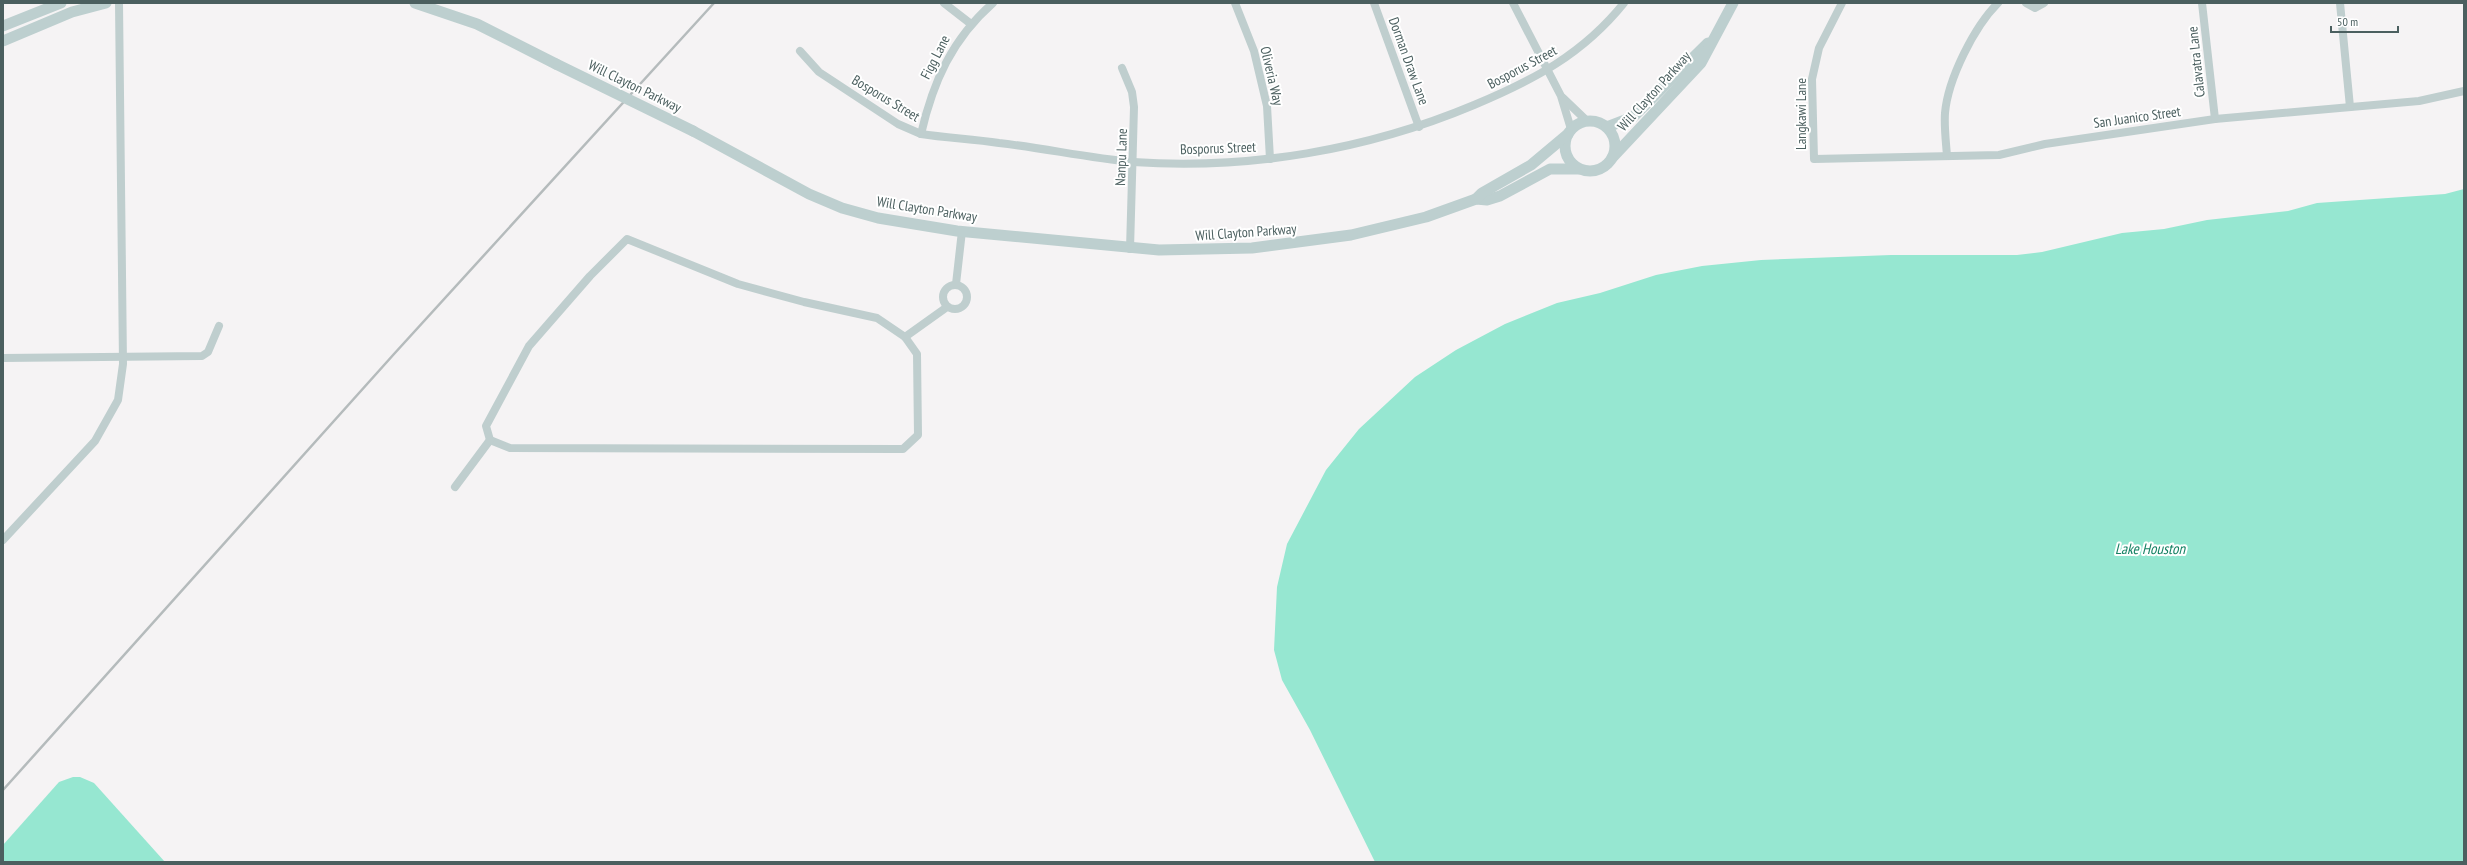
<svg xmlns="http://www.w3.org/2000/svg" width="2467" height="865" viewBox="0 0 2467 865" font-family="'PT Sans Narrow',sans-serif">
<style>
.water{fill:#96e7d1}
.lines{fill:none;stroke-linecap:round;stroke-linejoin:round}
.street{stroke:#bfcece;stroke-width:8}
.secondary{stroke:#bdcfcf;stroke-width:11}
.rail{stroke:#b5bbbc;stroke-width:2.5}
.secondary-bridge{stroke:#bdcfcf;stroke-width:11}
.labels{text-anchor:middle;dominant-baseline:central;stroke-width:4;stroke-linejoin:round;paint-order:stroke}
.street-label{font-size:14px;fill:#4b5f5f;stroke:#fff}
.water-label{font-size:15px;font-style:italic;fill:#168264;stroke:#fff}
</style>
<rect width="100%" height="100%" fill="#f5f3f4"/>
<g class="water">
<path d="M2464 189V862H1375L1310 730 1282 680 1274 650 1277 587 1287 544 1326 470 1359 429 1415 377 1456 350 1505 324 1557 303 1600 293 1656 275 1702 266 1761 260 1891 255H2017L2042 252 2122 233 2164 229 2207 220 2288 211 2317 203 2445 194Z"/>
<path d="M73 777H80L94 783 165 862H3V845L59 782Z"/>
</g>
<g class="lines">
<g class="street">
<path d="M944 3 971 24"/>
<path d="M1235 3 1254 51 1267 106 1270 159"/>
<path d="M1374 3 1419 127"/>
<path d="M1513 3 1561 96 1571 129"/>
<path d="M1842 3 1819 48 1812 79 1814 159 1999 155 2045 144 2215 119 2419 101 2464 91"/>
<path d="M2026 3 2035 8 2044 3"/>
<path d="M2202 3 2215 119"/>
<path d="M2340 3 2350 107"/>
<path d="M800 51 819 72 898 124 921 134C947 138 973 139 999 143 1044 148 1088 158 1133 162 1249 170 1367 150 1474 105 1534 80 1583 54 1624 3"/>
<path d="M1122 68 1132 92 1134 107 1130 249"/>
<path d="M1563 98 1587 121"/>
<path d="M921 134C933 82 952 39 993 3"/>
<path d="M1947 156C1946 142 1944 127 1945 113 1948 79 1974 27 1998 3"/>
<path d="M627 239 738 284 804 302 877 318 905 337 917 354 918 435 903 449 510 448 490 440 486 426 529 346 590 276Z"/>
<path d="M956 284 962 231"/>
<circle cx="955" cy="297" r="12"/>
<path d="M905 337 947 307"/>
<path d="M3 358 202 356 208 352 219 326"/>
<path d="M455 487 490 440"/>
<path d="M3 540 95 441 118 400 123 364 119 3"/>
</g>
<g class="secondary">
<path d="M415 3 477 24 556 64"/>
<path d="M3 26 61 3"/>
<path d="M3 41 72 12 106 3"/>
<circle cx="1590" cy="146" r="25"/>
<path d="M1607 127 1633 117 1708 43"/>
<path d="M693 131 809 194 842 208 878 218 957 231 1159 250 1252 248 1351 235 1426 217 1476 199 1487 200 1500 196 1550 169H1579"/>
<path d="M1612 158 1701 63 1733 3"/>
<path d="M1476 199 1482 193 1531 165 1568 134"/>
</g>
<path class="rail" d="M3 790 394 354 714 3"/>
<path class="secondary-bridge" d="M556 64 693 131"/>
</g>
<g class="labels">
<g class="street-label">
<text transform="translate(935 57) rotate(-63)">Figg Lane</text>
<text transform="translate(1409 61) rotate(70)">Dorman Draw Lane</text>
<text transform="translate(2196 62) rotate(-96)">Calavatra Lane</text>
<text transform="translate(1522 67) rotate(-28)">Bosporus Street</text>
<text transform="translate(1272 76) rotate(77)">Oliveria Way</text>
<text transform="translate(635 86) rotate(26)">Will Clayton Parkway</text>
<text transform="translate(1654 91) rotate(-48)">Will Clayton Parkway</text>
<text transform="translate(886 98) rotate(31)">Bosporus Street</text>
<text transform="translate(1801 114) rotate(-90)">Langkawi Lane</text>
<text transform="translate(2137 117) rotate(-8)">San Juanico Street</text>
<text transform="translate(1218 148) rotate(-2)">Bosporus Street</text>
<text transform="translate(1121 157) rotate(-88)">Nanpu Lane</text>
<text transform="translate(927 209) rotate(9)">Will Clayton Parkway</text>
<text transform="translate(1246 232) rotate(-4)">Will Clayton Parkway</text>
</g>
<g class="water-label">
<text x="2150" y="548">Lake Houston</text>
</g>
</g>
<rect width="2467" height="865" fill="none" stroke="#4b5f5f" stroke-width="8"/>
<path d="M2331 26v6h67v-6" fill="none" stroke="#4b5f5f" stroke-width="2"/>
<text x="2337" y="26" font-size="12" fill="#4b5f5f" stroke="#ffffff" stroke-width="3" paint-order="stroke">50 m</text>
</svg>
